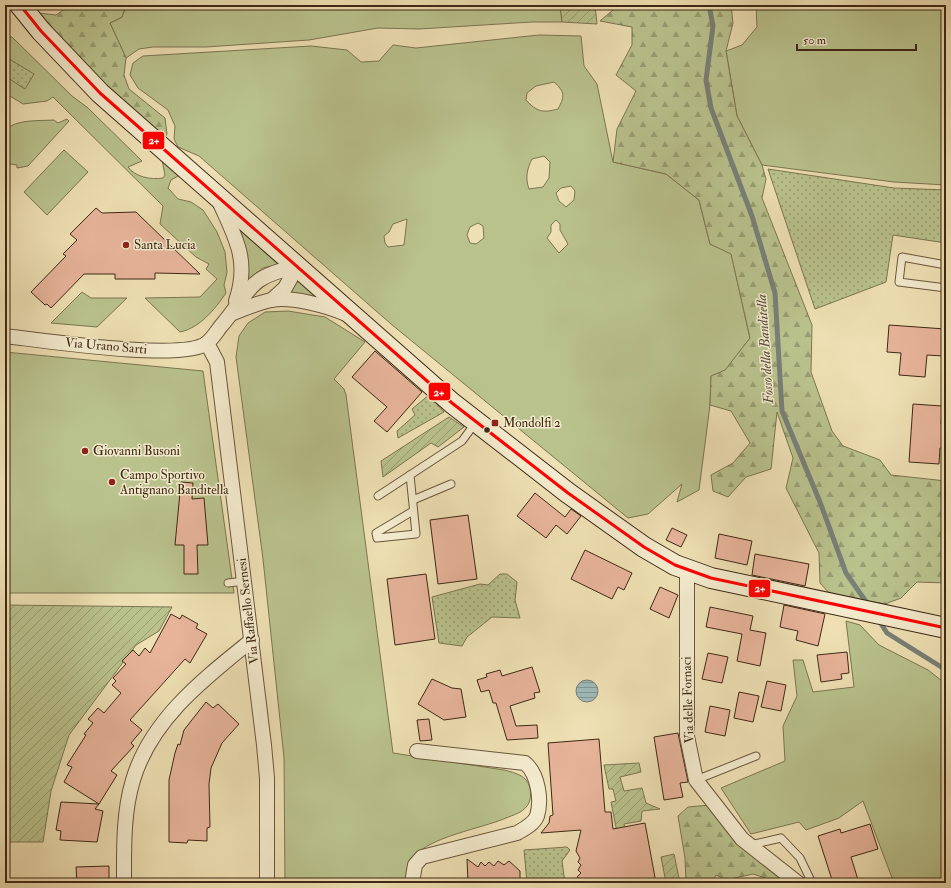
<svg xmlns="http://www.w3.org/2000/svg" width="951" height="888" viewBox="0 0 951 888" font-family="'IM FELL Double Pica',serif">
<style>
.grass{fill:#b9c28d;stroke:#7c7550;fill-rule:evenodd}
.forest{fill:url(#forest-firs);stroke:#7c7550}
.park{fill:url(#park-dots);stroke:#7c7550}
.garden{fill:url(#garden-furrows);stroke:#7c7550}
.water{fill:url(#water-rules);stroke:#788077}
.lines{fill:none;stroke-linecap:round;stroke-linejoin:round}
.stream{stroke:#788077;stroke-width:5}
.building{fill:#e7b49a;stroke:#3e2813}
.lane-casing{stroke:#6a563b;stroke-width:9}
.street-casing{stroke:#6a563b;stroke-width:16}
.secondary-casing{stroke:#3e2813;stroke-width:22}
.lane{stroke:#f4ebce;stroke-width:7}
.street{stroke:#f4ebce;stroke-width:14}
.secondary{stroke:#f4ebce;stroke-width:20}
.bus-1-casing{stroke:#f4ebce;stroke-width:6}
.bus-1{stroke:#f00;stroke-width:3}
.poi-dot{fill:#8f2418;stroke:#f4ebce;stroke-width:1.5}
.bus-dot{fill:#3e2813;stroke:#f4ebce;stroke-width:1.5}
.labels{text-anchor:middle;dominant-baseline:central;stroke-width:3;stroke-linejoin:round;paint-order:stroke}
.poi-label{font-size:13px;fill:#3e2813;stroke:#f4ebce;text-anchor:start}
.street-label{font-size:13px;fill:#3e2813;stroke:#f4ebce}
.water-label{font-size:14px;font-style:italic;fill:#564c3c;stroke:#f4ebce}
.line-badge{stroke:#f4ebce;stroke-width:1.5}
.badge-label{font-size:11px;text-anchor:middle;font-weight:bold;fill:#fff}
</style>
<defs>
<pattern id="forest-firs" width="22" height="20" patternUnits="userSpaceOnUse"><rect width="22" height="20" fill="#b9c28d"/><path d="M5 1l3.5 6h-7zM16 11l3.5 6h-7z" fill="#989e72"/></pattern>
<pattern id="park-dots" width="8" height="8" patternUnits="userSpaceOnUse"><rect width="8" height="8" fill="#b9c28d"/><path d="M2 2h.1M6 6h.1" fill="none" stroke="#989e72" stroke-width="1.8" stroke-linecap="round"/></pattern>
<pattern id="garden-furrows" width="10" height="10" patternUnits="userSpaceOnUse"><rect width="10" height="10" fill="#b9c28d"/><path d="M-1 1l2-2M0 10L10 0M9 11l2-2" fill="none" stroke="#989e72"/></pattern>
<pattern id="water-rules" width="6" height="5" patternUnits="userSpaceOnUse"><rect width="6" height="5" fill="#9fbab9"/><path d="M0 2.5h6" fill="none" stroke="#839795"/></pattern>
</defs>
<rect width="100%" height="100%" fill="#eee0b4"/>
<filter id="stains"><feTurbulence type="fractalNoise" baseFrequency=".005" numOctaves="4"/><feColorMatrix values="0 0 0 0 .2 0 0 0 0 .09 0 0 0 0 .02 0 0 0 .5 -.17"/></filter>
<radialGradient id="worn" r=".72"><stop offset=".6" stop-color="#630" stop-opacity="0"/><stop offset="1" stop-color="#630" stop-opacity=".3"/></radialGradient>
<g class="grass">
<path d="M126 5H560L562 22H532L419 29 378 28 309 40 206 47H153L139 49 126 58 110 23 122 17Z"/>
<path d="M756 5H946V185L894 182 762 165 737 116 726 51 742 45 757 27Z"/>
<path d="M539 35 581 36 584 66 597 84 613 162 666 174 699 200 710 244 731 253 750 338 725 371 711 376 710 405 699 490 677 502 682 484 648 514 628 518 391 324 199 156 178 147 174 139 175 126 168 110 138 88 130 75 133 63 143 56 311 46 347 50 361 62 379 61 393 45 416 48ZM554 82C565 92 565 96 558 109 543 113 537 112 526 100L527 93 536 86ZM544 156 550 162 549 178 543 187 529 189C525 178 527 169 532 159ZM571 186 575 191 574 200 566 207 559 201 556 193 561 188ZM407 219 404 245 388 247 385 243 384 236 389 232 393 224ZM556 220 560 224V230L568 244 559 253 547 238 551 232V225ZM478 223 483 226 484 238 476 244 470 243 467 235 470 227Z"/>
<path d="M5 37H12L72 96 88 108 142 161 128 167C135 177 151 180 163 178L165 175 162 160 180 175 171 180 168 188 178 199 191 202 203 210 217 232 225 252 227 272 224 285 226 293C215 309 200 328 180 332L145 298 200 297 217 279 206 269 209 264 196 257 160 224 163 206 53 97 47 101 23 104 5 93Z"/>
<path d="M67 119 69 121 28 166 17 168V165L10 164 6 160 7 157 5 151V130C16 119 39 121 54 120L58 123Z"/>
<path d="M64 150 88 172 47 215 24 192Z"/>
<path d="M236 227 278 264 263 268 247 280Z"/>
<path d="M296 278 318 299 287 293Z"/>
<path d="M82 292 91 298H127L97 327 51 323Z"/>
<path d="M288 311 325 317 365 342 334 379 344 389 346 395 393 753 504 770C515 773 527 775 530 788 531 794 531 801 527 806 522 813 513 815 506 818 480 829 432 836 413 857 406 864 408 874 407 883H285L284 758 263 559 236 357 239 336 248 323 265 312Z"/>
<path d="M5 352 203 371 234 593H5Z"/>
<path d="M846 621 860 625 879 645 928 670 946 684V860L943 874 946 883H894L863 801 839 818 806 830 799 822 751 834 721 788 785 761 783 726 797 696 793 660H803L813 692 854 687Z"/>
</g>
<g class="forest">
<path d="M78 5H126L122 17 110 23 126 58 124 75 129 89 165 118 167 134 164 139 79 63 39 13 56 15 69 6Z"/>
<path d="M619 5H731L733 23 726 51 737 116 762 165 766 179 762 198 812 325 811 372 832 431 843 446 880 460 891 475 946 481V531C943 538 946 572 946 583L917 582 901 598 885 604 830 594 820 583 819 553 786 488 793 458 777 412 771 469 746 477 728 497 713 491 711 475 733 463 750 443 731 411 710 405 711 376 725 370 750 338 731 254 710 244 699 200 666 174 613 162 617 129 636 91 616 75 632 45V27L600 21Z"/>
<path d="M710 805 787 883H769L768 879 753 874 726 880 716 875 712 883H686L685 858 678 816 688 807Z"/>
</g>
<g class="park">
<path d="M6 57 34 74 25 89 5 76Z"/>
<path d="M768 169 894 188 946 190V243L893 235 886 282 815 309Z"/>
<path d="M429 395 444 412 398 438 397 431 415 415 412 409Z"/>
<path d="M500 574H507L517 582 515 600 520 618 492 617 467 637 462 646 439 643 432 597 480 584 488 585Z"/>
<path d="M567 847 570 850 562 861 565 883H527L524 850Z"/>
</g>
<g class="garden">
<path d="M560 5H595L597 24 562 22Z"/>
<path d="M449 417 464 427 438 447 431 443 383 477 381 461Z"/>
<path d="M5 605 172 607 159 631 136 645 69 735 51 791 43 842H5Z"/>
<path d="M639 763 641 772 620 777 624 791 642 788 646 803 660 809 642 811 641 821 624 824 635 883H627L611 802 616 801 613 789H609L604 765Z"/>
<path d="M674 854 680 883H666L661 857Z"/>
</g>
<circle class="water" cx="587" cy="691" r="11"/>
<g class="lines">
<g class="stream">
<path d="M709 5 713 26 706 80 711 108 752 216 775 293 782 411 820 502 846 573 869 606"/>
<path d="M878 619 887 633 946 670"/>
</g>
</g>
<g class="building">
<path d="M96 208 102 213 136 212 200 274 155 273V279H115V274H84L51 308 47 304 45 305 31 292 66 256 63 254 77 240 70 234Z"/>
<path d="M889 325 945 329 943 356 927 355 925 377 899 375 901 353 887 352Z"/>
<path d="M375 351 422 392 387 432 374 421 387 407 352 377Z"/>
<path d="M913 404 942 406 941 424H946V448H940L939 464 909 462Z"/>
<path d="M181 482 193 483 192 499 204 498 208 545H197L198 574H184V545H175Z"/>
<path d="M535 493 565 517 571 509 581 516 567 534 556 525 546 538 517 516Z"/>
<path d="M468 515 477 579 438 584 430 520Z"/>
<path d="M672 528 687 535 681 547 666 540Z"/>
<path d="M719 534 752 541 747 565 715 558Z"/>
<path d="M585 550 632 573 624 590 618 587 612 599 571 579Z"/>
<path d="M755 554 809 564 805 586 752 575Z"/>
<path d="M426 574 435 639 395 645 387 579Z"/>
<path d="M660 587 678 595 669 618 650 609Z"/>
<path d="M784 605 825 614 818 646 796 640 798 631 780 627Z"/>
<path d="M710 607 753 616 750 630 766 633 760 666 737 661 742 634 706 627Z"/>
<path d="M171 614 180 619 182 615 198 624 196 628 207 634 190 663 185 659 130 720 142 730 131 743 134 746 111 771 117 775 99 804 64 782 72 767 67 765 86 735 84 734 93 723 88 719 98 708 104 713 121 693 112 685 116 681 113 678 126 664 122 661 133 650 139 656 145 648 150 653Z"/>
<path d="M847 652 849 673 841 674 842 679 821 682 817 655Z"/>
<path d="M708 653 728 657 722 683 702 679Z"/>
<path d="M532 667 540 692 534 693 535 698 510 706 516 726 537 725 538 738 507 740 496 703H493L489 690 481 692 477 680 487 677 486 674 500 670 502 676Z"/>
<path d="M432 679 452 688 461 689 466 717 444 720 418 704Z"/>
<path d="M767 681 786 685 781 711 761 707Z"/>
<path d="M739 692 759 696 753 722 734 718Z"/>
<path d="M206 702 213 708 218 704 239 724 222 743 211 768 209 784 210 827 207 828V841L188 840 187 843 169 842V780L175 753 178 744 180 745 184 730Z"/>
<path d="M710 706 730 710 725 736 705 732Z"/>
<path d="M429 719 432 740 420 741 417 720Z"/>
<path d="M678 733 688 782 680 783 683 797 664 800 654 737Z"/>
<path d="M599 739 605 812H611L613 829 645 823 656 883H585L577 877 581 873 578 870 581 865 578 862 580 858 576 851 581 830 541 833 549 823 550 816 553 815 548 743Z"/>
<path d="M61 802 99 804 95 809 103 811 97 842 60 840 61 831 56 830Z"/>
<path d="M870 824 878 849 851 857 859 883H833L818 836 840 829 841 833Z"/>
<path d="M467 859 478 867 481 862 485 866 489 862 494 866 498 861 504 865 509 861 520 871V883H468Z"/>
<path d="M109 866V883H77L76 867Z"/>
</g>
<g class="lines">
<defs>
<g id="lane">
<path d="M946 265 902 257 899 282 946 288"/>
<path d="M410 475 416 534 377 538 376 533 413 511"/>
<path d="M378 496 462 441 476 422"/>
<path d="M413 500 451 484"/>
<path d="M228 583 245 581"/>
<path d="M696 780 756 756"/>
<path d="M750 845 781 838 800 858 812 883"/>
</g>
<g id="street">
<path d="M219 201C235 237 250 260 236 301"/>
<path d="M272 300 285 288 297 267"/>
<path d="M233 313C245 308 258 303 271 300 291 296 327 306 346 314"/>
<path d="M5 336C41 340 183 362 207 343 213 338 217 331 221 326 251 291 247 276 297 267"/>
<path d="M207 343 217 362 264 745 267 778V883"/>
<path d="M687 570V736L696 780 742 839 798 883"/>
<path d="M124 883C124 849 123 813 133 780 151 719 205 678 252 640"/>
<path d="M412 883 415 865 422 857 517 833C524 829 534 824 537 816 542 800 538 774 525 763L417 751"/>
</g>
<path id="secondary" d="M20 5 41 31 100 93 452 403 568 493 644 547 675 565 711 578 946 628"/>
</defs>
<use href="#lane" class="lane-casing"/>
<use href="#street" class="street-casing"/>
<use href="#secondary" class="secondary-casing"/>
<use href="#lane" class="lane"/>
<use href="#street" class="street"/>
<use href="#secondary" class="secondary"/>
<defs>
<path id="bus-1" d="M20 5 41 31 100 93 452 403 568 493 644 547 675 565 711 578 946 628"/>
</defs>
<use href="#bus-1" class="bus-1-casing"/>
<use href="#bus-1" class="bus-1"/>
</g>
<g class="poi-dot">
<circle cx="126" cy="245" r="4"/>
<rect x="491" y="419" width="8" height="8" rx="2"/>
<circle cx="85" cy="451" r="4"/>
<circle cx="112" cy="482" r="4"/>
</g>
<circle class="bus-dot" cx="487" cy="430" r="3.5"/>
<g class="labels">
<g class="poi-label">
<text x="134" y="245">Santa Lucia</text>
<text x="503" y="423">Mondolfi 2</text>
<text x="93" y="451">Giovanni Busoni</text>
<text x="120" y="475">Campo Sportivo<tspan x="120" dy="15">Antignano Banditella</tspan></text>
</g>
<g class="street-label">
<text transform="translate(106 346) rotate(5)">Via Urano Sarti</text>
<text transform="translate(248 611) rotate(-97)">Via Raffaello Sernesi</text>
<text transform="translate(688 700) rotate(-92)">Via delle Fornaci</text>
</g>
<g class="water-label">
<text transform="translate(765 349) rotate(-94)">Fosso della Banditella</text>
</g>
</g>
<g class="line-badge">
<rect x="142" y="131" width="23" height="19" rx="4" fill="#f00"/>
<rect x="428" y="382" width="23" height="19" rx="4" fill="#f00"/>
<rect x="748" y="579" width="23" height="19" rx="4" fill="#f00"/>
</g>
<g class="badge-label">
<text x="154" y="144">2+</text>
<text x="439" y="396">2+</text>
<text x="760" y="592">2+</text>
</g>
<rect width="951" height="888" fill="none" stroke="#eee0b4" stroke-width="20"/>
<rect x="6" y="6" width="939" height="876" fill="none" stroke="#3e2813" stroke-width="2"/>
<rect x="10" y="10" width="931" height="868" fill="none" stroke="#3e2813"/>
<path d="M797 44v6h119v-6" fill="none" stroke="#3e2813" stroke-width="2"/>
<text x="803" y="44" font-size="12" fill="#3e2813" stroke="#f4ebce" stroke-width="3" paint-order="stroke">50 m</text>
<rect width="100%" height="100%" filter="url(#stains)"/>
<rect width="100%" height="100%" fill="url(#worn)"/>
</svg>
